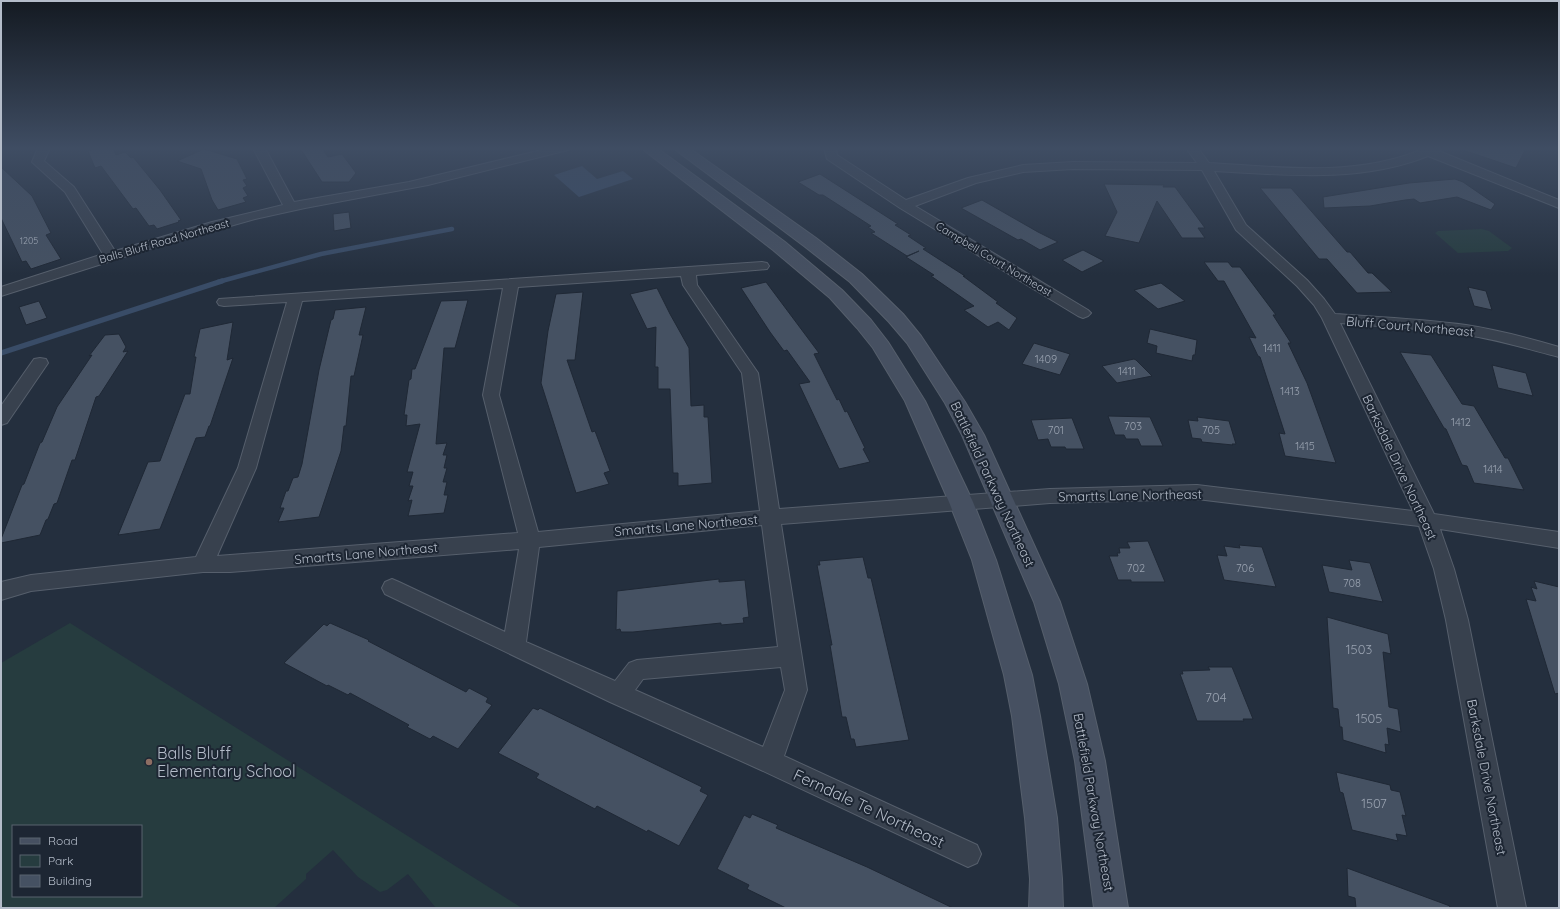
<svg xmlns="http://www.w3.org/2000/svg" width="1560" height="909" viewBox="0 0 1560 909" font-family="Quicksand,sans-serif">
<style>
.green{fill:#263c3f;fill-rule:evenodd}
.water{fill:#394c67}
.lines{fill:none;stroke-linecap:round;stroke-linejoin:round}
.stream-far1{stroke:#394c67;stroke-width:4.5}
.stream{stroke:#394c67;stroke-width:5.5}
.building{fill:#455162;stroke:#1f2835}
.street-casing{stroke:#565f6c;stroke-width:2}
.secondary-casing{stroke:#565f6c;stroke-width:2}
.street{fill:#38414e;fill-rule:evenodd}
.secondary{fill:#465061;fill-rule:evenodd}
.education-dot{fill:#8d6e63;stroke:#1d2633;stroke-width:1.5}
.labels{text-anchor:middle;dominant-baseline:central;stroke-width:4;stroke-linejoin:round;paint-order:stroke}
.far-number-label{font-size:9px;fill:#98a1af}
.far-street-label{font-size:11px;fill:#b4bcc9;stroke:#1d2633}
.number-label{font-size:11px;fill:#98a1af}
.street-label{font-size:13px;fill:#b4bcc9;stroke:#1d2633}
.near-number-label{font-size:13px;fill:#98a1af}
.near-poi-label{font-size:16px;fill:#b4bcc9;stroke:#1d2633;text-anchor:start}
.near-street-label{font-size:16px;fill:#b4bcc9;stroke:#1d2633}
</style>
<rect width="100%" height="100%" fill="#242f3e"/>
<g class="green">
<path d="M1482 229 1489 231 1512 248 1508 251 1458 253 1435 233 1438 231Z"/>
<path d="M70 623 522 908H436L408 874 387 890 380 892 358 877 333 850 306 874V879L274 908H1V663ZM13 826H141V896H13Z"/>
</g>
<path class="water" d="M582 166 597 179 623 171 633 179 579 197 554 175Z"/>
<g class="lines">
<path class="stream-far1" d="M218 282 321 254 452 229"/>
<path class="stream" d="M1 353 222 281"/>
</g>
<g class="building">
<path d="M98 148H113L116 155 125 152 131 158 133 157 160 190 181 220 178 221 179 222 157 229 154 225 149 226 136 208 133 209 101 166 95 168 88 151Z"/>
<path d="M300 148H322L328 157 342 154 356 173 349 182H322Z"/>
<path d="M1463 148H1526L1516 168 1463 150Z"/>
<path d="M204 149 237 159 247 179 243 180 247 186 243 188 248 196 243 198 246 202 218 210 212 200 201 169 177 161Z"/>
<path d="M1 167 32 196 51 233 46 235 61 259 31 269 26 261 22 262 1 218Z"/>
<path d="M820 174 898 224 895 225 911 235 908 236 926 248 923 249 965 276H963L998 302 996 303 1017 318 1009 330 998 322 988 327 964 310 974 306 931 276 934 275 906 257 919 251 907 256 871 233 875 232 868 227 871 226 823 195H819L798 182Z"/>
<path d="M1455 179 1463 182 1495 204 1491 210 1457 197 1420 203 1414 199 1405 200 1370 206 1324 208 1323 197 1409 183Z"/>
<path d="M1104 184 1164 185 1163 187H1175L1205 228H1198L1205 238H1182L1157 201 1139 243 1105 236 1117 212Z"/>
<path d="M1260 188H1291L1347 252H1350L1368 273H1372L1392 292 1357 293 1327 259H1319Z"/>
<path d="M982 200 1038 232 1058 242 1040 250 1021 239 1018 240 961 208Z"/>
<path d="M349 212 351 228 334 231 333 214Z"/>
<path d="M1083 250 1104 261 1082 272 1062 260Z"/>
<path d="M1204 262H1228L1232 267H1240L1276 315H1273L1291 343H1288L1307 383 1336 463 1285 456 1279 433 1285 434 1260 357 1258 356 1249 337 1256 338 1224 281H1218Z"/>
<path d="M766 282 819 353 814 354 837 400 839 399 845 412 847 411 865 448 863 449 870 462 839 469 799 384 810 382 787 350 784 351 770 332 741 288Z"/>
<path d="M1161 283 1185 301 1158 309 1134 290Z"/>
<path d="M1468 287 1486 291 1492 310 1474 306Z"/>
<path d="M657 288 670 314 689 348 691 406 704 405V417H708L712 483 678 486V473H673L670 389H658V367H655L656 327 647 329 630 294Z"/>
<path d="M583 292 575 360H567L592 432 595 431 610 471 604 473 609 484 576 493 541 383 548 331 556 294Z"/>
<path d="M468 300 455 348H444L436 444 447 443 443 455H447L444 468H447L443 482H447L444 495H448L444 513 408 516 412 500 408 501 413 486H409L413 472H407L420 424 406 426 407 415H404L409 380 411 379 412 369H415L441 301Z"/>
<path d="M39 301 47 318 26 325 19 307Z"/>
<path d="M366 307 359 335H363L354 376H351L346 426H344L341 451 319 517 278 522 284 508H280L286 491H288L293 478 298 477 302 464 319 370 331 320 333 319 335 310Z"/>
<path d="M233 322 227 360 233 358 210 426H209L205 437 196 438 160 529 118 535 148 462 160 461 185 394H190L196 357H194L200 329Z"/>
<path d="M1150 329 1197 340 1195 355H1193L1192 361 1156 353 1157 346 1147 343Z"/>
<path d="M119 334 126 347 123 352 128 351 99 396 96 397 75 460H72L57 503 54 504 48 519 46 520 40 535 1 543V539L22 485 24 484 40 443 42 442 57 407 92 355 89 356 105 335Z"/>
<path d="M1034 343 1070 354 1060 375 1022 364Z"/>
<path d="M1400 352 1431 355 1462 404 1474 406 1505 458H1508L1524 490 1474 483 1467 466 1462 465 1446 429 1444 428Z"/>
<path d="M1134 359 1136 360 1152 376 1117 383 1102 366Z"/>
<path d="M1492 365 1526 373 1533 396 1498 388Z"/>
<path d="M1108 416 1150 417 1163 446H1141L1138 439H1126L1124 435H1115Z"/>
<path d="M1197 417 1229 421 1236 444H1232L1233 445 1202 442 1201 439 1192 438 1188 420 1198 421Z"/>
<path d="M1072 418 1084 449H1066L1065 447H1051L1048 439 1038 440 1031 420Z"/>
<path d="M1148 541 1165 582H1131V580H1118L1109 556H1118L1117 553H1120L1119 548H1130L1127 542Z"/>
<path d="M1239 545 1262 547 1276 587 1224 580 1217 555 1227 556 1224 546 1240 548Z"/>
<path d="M863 557 868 578H871L909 740 856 747 854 739H851L846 717H842L830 645H832L817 565H820L819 561Z"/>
<path d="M1349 560 1370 563 1383 602 1329 592 1322 565 1352 570Z"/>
<path d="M719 579V582L745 580 749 617 743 618 744 623 721 625V623L633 632H621L620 629 616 630 617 591Z"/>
<path d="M1534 581 1559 587V693L1555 694 1526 599 1536 601 1531 587 1537 589Z"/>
<path d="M1327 617 1388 634 1391 654 1383 652 1389 707 1398 709 1401 732 1387 728 1389 745 1385 744 1386 753 1343 740 1342 727H1340L1338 709 1333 708Z"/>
<path d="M330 623 369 640 368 641 466 692 469 688 488 698 486 702 492 705 458 749 433 736 430 739 407 727 409 725 350 693 348 695 328 685 327 686 284 663 324 624 327 626Z"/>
<path d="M1208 667H1232L1253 719H1243L1244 721H1197L1180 674H1183L1182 671 1210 670Z"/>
<path d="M533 708 538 710 540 708 702 787 700 791 708 795 679 846 648 830 647 832 597 806 595 809 536 778 539 774 498 753Z"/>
<path d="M1336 772 1390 785 1391 790 1400 792 1406 816 1402 815 1407 836 1396 834 1398 841 1352 830 1343 793 1340 792Z"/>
<path d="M752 814 778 825 776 828 867 867 953 908H786L747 889 749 885 717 869 744 815 750 818Z"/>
<path d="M1347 868 1450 906 1449 908H1356L1355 898 1348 896Z"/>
</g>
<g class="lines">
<defs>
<g id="street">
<path d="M38 148H50L44 161 74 187 115 251 212 222 283 205 253 148H265L294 202 409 182 550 148H570L568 150 428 185 305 208 255 219 149 249 1 296V287L103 254 65 192 32 162Z"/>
<path d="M824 148H836L837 155 906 200 968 178 1023 165 1073 162 1197 163 1186 148H1198L1209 163C1278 167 1353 177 1418 151L1417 148H1443L1439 151 1559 200V208L1428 156C1361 183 1285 175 1214 171L1246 225 1307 280 1324 299 1335 314C1379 317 1423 319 1466 325 1498 330 1529 338 1559 347V357C1528 349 1499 340 1467 335 1425 328 1383 327 1340 323L1434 514 1559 532V548L1440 529 1454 569 1468 620 1526 908H1498L1446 620 1434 569 1419 526 1197 499 1050 503 781 524 807 690 784 756 977 845 981 854 977 863 968 867 761 770 610 702 385 594 382 588 385 582 392 579 399 582 505 632 519 549 230 572H203L31 591 1 600V582L31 575 196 557 238 468 287 302 224 306 219 305 217 302 219 299 762 262 767 263 769 266 767 269 696 275 697 285 758 373 779 509 1050 489 1197 485 1413 511 1322 318 1314 305 1297 286 1236 230 1202 170 1073 169 1023 172 976 183 915 206 1088 310 1091 313 1088 316 1083 318 1078 316 900 208 827 159ZM681 276 683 285 742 373 760 511 538 532 499 395 518 287ZM503 288 483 395 518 533 217 556 256 468 302 301ZM762 525 778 647 637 660 629 663 615 681 526 642 539 547ZM781 667 785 690 763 747 635 690 643 679Z"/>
<path d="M40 358 46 359 48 363 7 423 1 425V406L34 359Z"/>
</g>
<g id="secondary">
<path d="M641 148H657L785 242 842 290 871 320 888 342 925 401 973 502 996 560 1032 675 1040 716 1057 818 1062 879 1063 908H1029L1030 879 1025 818 1012 716 1004 675 972 560 949 502 905 401 873 348 857 328 830 298 773 250Z"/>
<path d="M673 148H689L816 238 862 274 903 314 921 336 965 402 984 435 1060 602 1087 684 1105 761 1128 908H1094L1075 761 1059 684 1034 602 962 435 945 403 907 343 889 322 850 282 804 246Z"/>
</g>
</defs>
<use href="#street" class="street-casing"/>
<use href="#secondary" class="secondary-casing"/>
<use href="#street" class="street"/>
<use href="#secondary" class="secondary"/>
</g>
<linearGradient id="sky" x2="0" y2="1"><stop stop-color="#141a22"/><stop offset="0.54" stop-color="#3f4d63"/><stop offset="1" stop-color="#3f4d63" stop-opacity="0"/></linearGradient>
<rect width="1560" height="275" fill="url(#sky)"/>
<circle class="education-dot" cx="149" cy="762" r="4"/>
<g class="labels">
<g class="far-number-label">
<text x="29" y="240">1205</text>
</g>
<g class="far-street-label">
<text transform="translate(164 241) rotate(-16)">Balls Bluff Road Northeast</text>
<text transform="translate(994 259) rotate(31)">Campbell Court Northeast</text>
</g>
<g class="number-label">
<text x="1272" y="348">1411</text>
<text x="1046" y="359">1409</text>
<text x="1127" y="371">1411</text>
<text x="1290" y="391">1413</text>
<text x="1461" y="422">1412</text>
<text x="1133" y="426">703</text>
<text x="1056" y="430">701</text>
<text x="1211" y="430">705</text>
<text x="1305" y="446">1415</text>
<text x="1493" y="469">1414</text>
<text x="1136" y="568">702</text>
<text x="1245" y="568">706</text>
<text x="1352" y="583">708</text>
</g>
<g class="street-label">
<text transform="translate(1410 326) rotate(5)">Bluff Court Northeast</text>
<text transform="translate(1400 467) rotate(65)">Barksdale Drive Northeast</text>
<text transform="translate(993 484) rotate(65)">Battlefield Parkway Northeast</text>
<text transform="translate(1130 495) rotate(-1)">Smartts Lane Northeast</text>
<text transform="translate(686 525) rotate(-5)">Smartts Lane Northeast</text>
<text transform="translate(366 553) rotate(-5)">Smartts Lane Northeast</text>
<text transform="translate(1487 777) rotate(79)">Barksdale Drive Northeast</text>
<text transform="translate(1094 802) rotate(80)">Battlefield Parkway Northeast</text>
</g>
<g class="near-number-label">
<text x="1359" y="649">1503</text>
<text x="1216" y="697">704</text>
<text x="1369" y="718">1505</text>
<text x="1374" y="803">1507</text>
</g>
<g class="near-poi-label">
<text x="157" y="753">Balls Bluff<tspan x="157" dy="18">Elementary School</tspan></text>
</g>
<g class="near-street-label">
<text transform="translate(869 808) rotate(25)">Ferndale Te Northeast</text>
</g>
</g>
<rect width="1560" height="909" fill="none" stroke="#b4bcc9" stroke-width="4"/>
<rect x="12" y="825" width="130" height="72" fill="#1d2633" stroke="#59626f"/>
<rect x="20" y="838" width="20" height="6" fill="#465061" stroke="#59626f"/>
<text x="48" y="845" font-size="12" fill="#b4bcc9">Road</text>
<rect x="20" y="855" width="20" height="12" fill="#263c3f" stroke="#59626f"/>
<text x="48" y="865" font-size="12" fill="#b4bcc9">Park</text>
<rect x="20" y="875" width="20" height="12" fill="#455162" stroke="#59626f"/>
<text x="48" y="885" font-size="12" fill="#b4bcc9">Building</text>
</svg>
